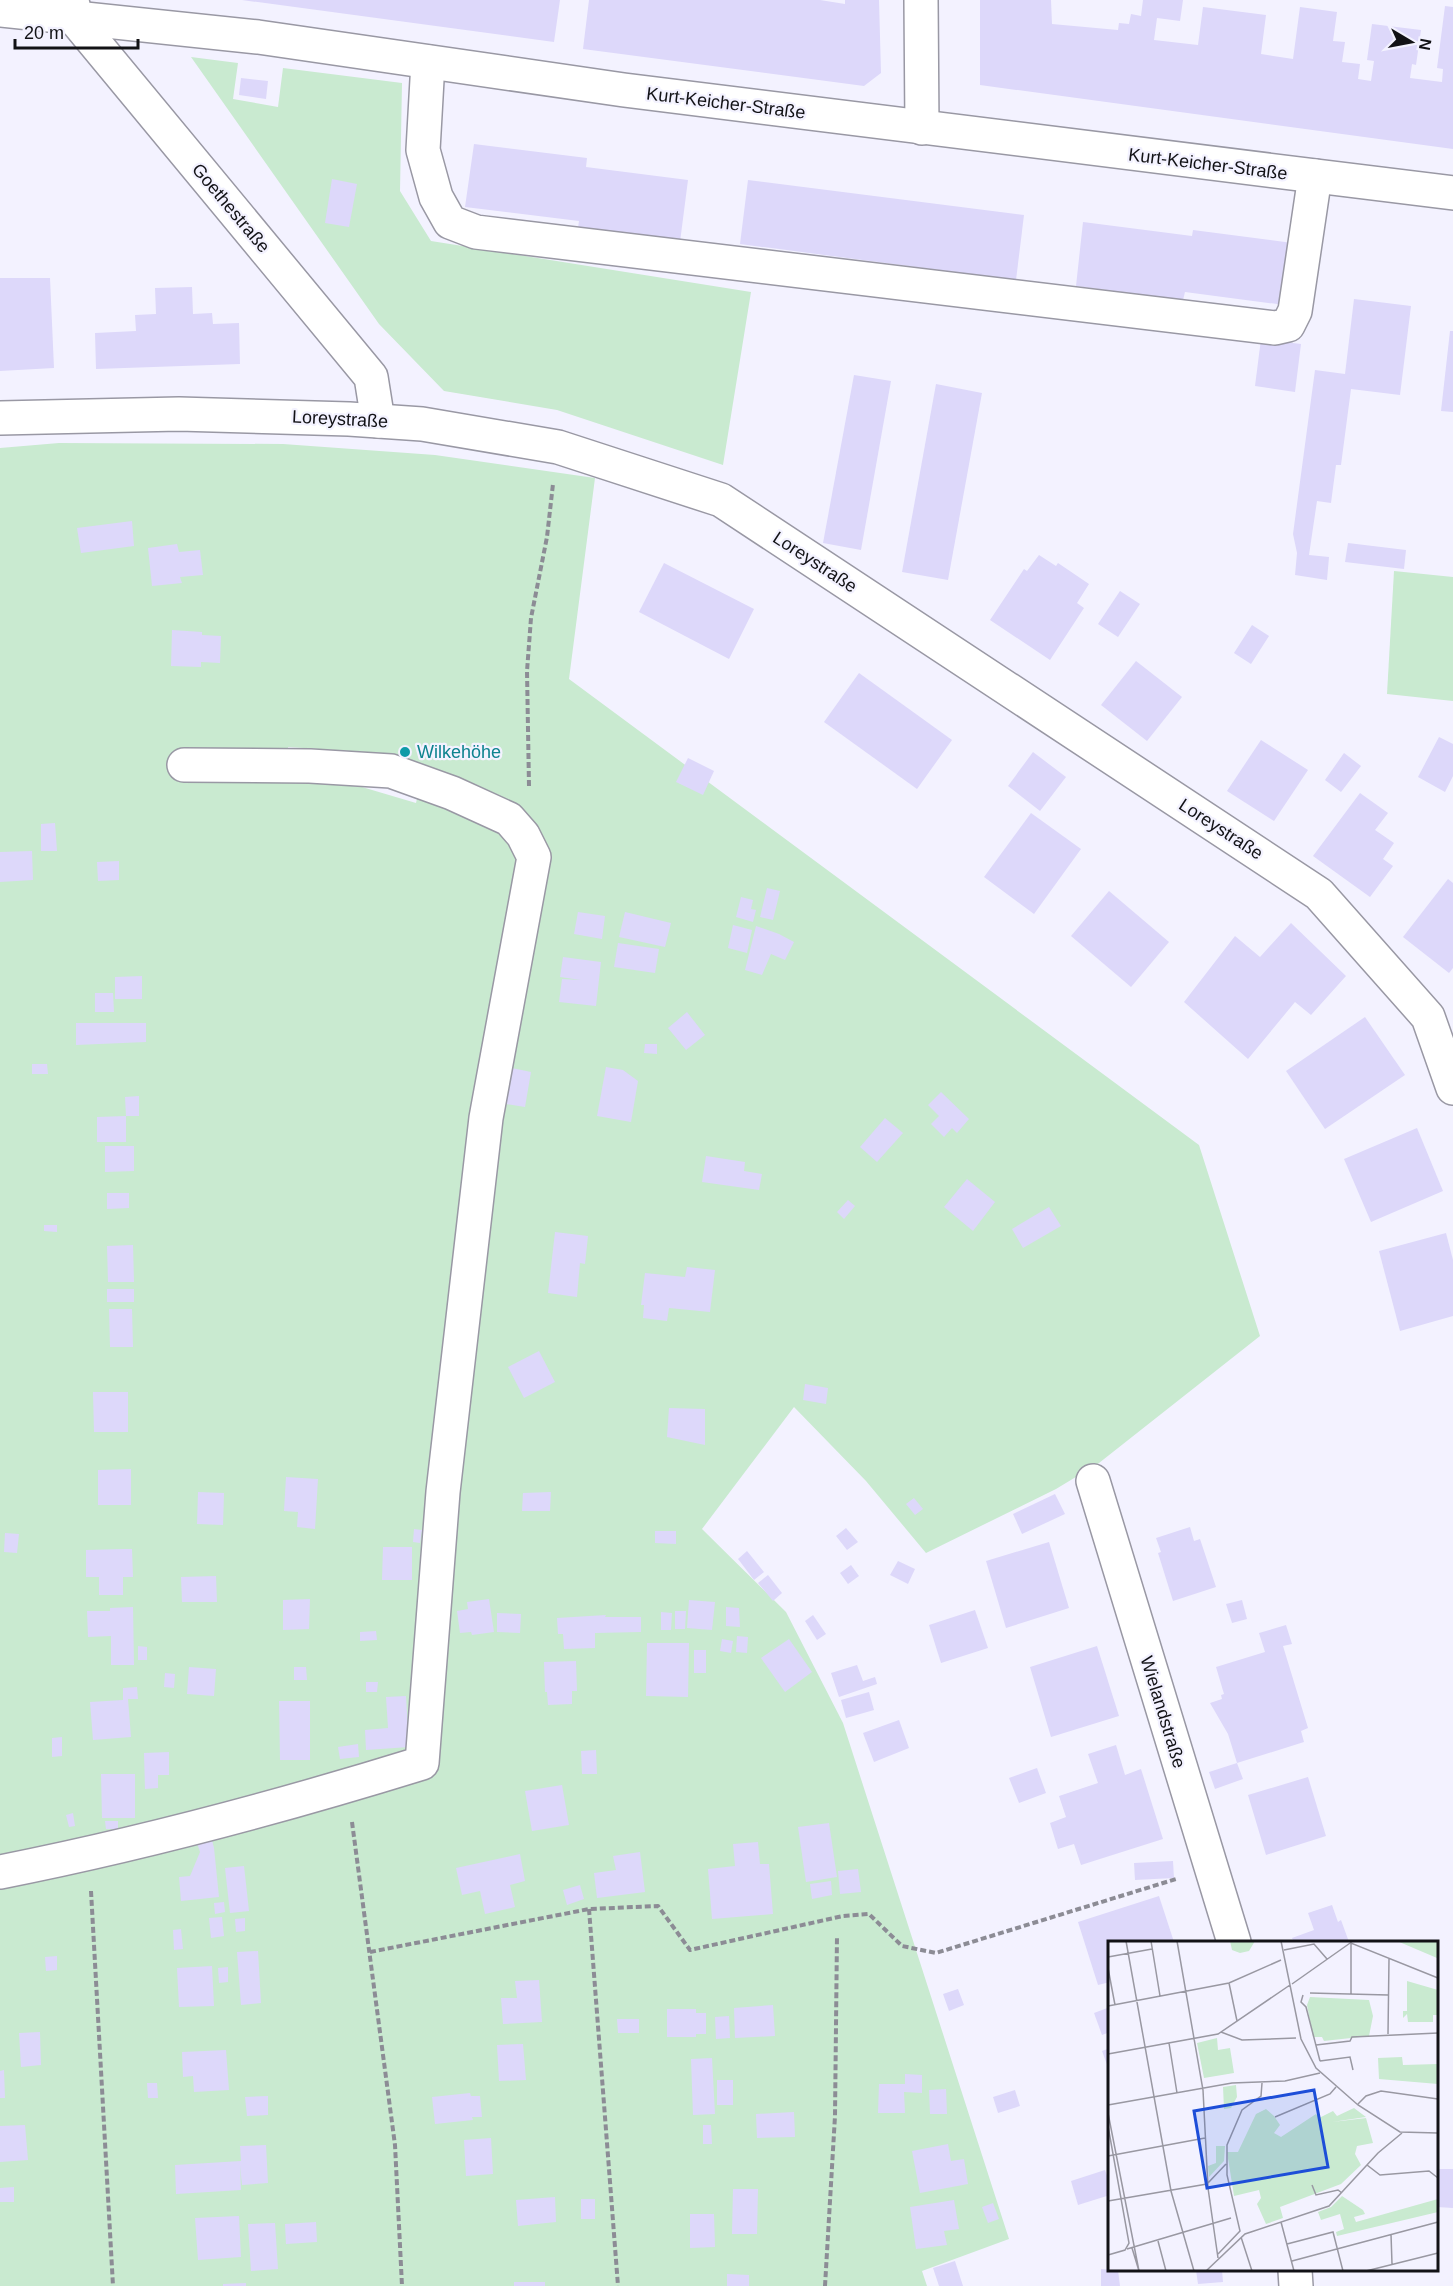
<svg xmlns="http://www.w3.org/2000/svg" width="1453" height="2286" viewBox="0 0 1453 2286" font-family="Arial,sans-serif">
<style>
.green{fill:#c9ead0;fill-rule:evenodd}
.building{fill:#ddd8fa}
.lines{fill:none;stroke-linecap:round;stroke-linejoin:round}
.minor-casing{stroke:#9998a4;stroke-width:36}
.path{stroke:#8c8c95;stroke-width:4;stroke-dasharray:6 3;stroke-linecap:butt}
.minor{stroke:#fff;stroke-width:33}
.culture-dot{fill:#0f9aa8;stroke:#f3f2ff;stroke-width:2}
.labels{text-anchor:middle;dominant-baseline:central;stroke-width:4.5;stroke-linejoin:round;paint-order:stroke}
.street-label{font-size:18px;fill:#121216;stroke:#f3f2ff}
.culture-label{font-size:18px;fill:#0d838f;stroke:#f3f2ff;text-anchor:start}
.inset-road{fill:none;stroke:#9998a2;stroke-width:1.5}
.view{fill:#1d4ed8;fill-opacity:0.15;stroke:#1d4ed8;stroke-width:3}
.inset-edge{fill:none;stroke:#121216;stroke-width:3}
</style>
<rect width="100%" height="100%" fill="#f3f2ff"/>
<g class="green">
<path d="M191 57 238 63 233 99 278 107 283 68 402 83 400 191 431 241 751 292 723 465 557 410 444 391 379 324Z"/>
<path d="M59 443 283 444 435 455 595 478 569 679 1199 1145 1260 1336 1099 1463 1056 1489 926 1553 866 1481 794 1407 702 1529 786 1612 843 1723 1009 2239 922 2271 927 2286H0V448ZM288 747 381 753 424 768 416 803 362 787 290 780Z"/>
<path d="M1394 571 1453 577V701L1387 694Z"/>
</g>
<g class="building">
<path d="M242 0H560L554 42Z"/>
<path d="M589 0H820L845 4V0H879L881 73 864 86 583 49Z"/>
<path d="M980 0H1051L1052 24 1118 30 1119 23 1129 24 1131 14 1141 16 1143 0H1183L1180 21 1157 18 1154 40 1198 45 1203 7 1266 15 1261 54 1293 59 1300 7 1337 12 1333 41 1345 42 1342 62 1360 64 1358 79 1371 81 1374 61 1367 60 1372 24 1421 30 1416 65 1412 64 1410 78 1442 82 1443 69 1437 68 1445 6 1453 7V149L980 85Z"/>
<path d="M241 78 268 81 266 99 239 95Z"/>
<path d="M474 144 587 158 586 167 688 180 680 242 578 228 579 221 465 207Z"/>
<path d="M332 179 357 184 349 227 325 223Z"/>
<path d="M748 180 1024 215 1016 280 740 244Z"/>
<path d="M1083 222 1192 236 1193 230 1300 244 1292 306 1185 292 1183 300 1076 286Z"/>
<path d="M0 278H50L54 368 0 371Z"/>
<path d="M192 287 193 314 212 313 213 324 239 323 240 364 96 369 95 333 136 331 135 315 156 314 155 288Z"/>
<path d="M1354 299 1411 306 1400 395 1351 389 1341 465H1336L1331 503 1317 501 1309 555 1329 557 1327 580 1295 575 1297 553 1293 534 1315 370 1345 374Z"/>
<path d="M1450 331H1453V412L1441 411Z"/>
<path d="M1261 339 1301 344 1295 392 1255 386Z"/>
<path d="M854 375 891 381 861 550 823 543Z"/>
<path d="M936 384 982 393 948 580 902 572Z"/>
<path d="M132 521 134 546 81 553 77 528Z"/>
<path d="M1348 543 1406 550 1404 569 1345 562Z"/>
<path d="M177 544 179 552 200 550 203 575 180 577 182 583 152 586 148 548Z"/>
<path d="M1039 555 1056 566 1058 563 1089 584 1077 603 1084 608 1050 660 990 620 1024 569 1027 571Z"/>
<path d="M664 563 754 609 729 659 639 612Z"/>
<path d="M1120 591 1140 604 1118 637 1098 624Z"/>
<path d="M1252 625 1269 636 1251 664 1234 653Z"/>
<path d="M172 630 202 632V635L221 636 220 663 201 662V667L171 666Z"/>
<path d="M1136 661 1182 697 1147 741 1101 705Z"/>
<path d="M859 673 952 740 917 789 824 722Z"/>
<path d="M1439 737 1453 744V776L1445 792 1418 777Z"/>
<path d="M1261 740 1308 770 1274 821 1227 791Z"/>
<path d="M1033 752 1066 777 1040 811 1008 786Z"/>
<path d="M1344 753 1361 766 1341 792 1325 780Z"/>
<path d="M688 758 714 771 703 795 676 782Z"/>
<path d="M1360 793 1388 813 1375 830 1394 843 1383 859 1393 866 1370 897 1313 856Z"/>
<path d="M1031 813 1081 849 1034 914 984 877Z"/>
<path d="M55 823 57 851H41V824Z"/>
<path d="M32 851 33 880 0 882V852Z"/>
<path d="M119 861V880L98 881 97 862Z"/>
<path d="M1448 879 1453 883V968L1449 973 1403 937Z"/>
<path d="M767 888 780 891 773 920 760 917Z"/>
<path d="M1109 891 1169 942 1131 987 1071 936Z"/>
<path d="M741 897 753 900 751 909 756 910 753 922 736 917Z"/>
<path d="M578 912 605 916 602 939 574 934Z"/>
<path d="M625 912 671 923 665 947 619 937Z"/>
<path d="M1291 923 1346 976 1311 1015 1295 1002 1248 1059 1184 1002 1235 936 1260 957Z"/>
<path d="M733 925 752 930 747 953 728 948Z"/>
<path d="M756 926 779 934 794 942 785 960 771 954 762 975 745 970Z"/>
<path d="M618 943 659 949 655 973 614 967Z"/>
<path d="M563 957 601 962 596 1006 559 1002 562 979 581 980 560 977Z"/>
<path d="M142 976V999H115V977Z"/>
<path d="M95 993H113L114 1012H95Z"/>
<path d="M687 1012 705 1035 686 1050 668 1028Z"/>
<path d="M1365 1017 1405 1075 1325 1129 1286 1071Z"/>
<path d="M76 1023H146V1042L76 1045Z"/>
<path d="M645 1044H657V1054L644 1053Z"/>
<path d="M32 1064H47L48 1074H32Z"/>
<path d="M606 1067 623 1070 638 1081 631 1122 597 1116Z"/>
<path d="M512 1068 531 1072 525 1107 506 1104Z"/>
<path d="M941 1092 969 1119 957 1133 952 1128 944 1137 931 1124 939 1116 928 1105Z"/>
<path d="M139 1096V1116H126L125 1097Z"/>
<path d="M126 1116V1142H97V1117Z"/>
<path d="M885 1118 903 1133 877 1162 860 1147Z"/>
<path d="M1417 1128 1443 1191 1371 1222 1344 1159Z"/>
<path d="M105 1146H134V1171L105 1172Z"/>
<path d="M706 1156 745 1162 744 1171 762 1174 759 1190 702 1182Z"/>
<path d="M967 1179 995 1202 973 1231 944 1207Z"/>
<path d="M107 1193H129V1208L107 1209Z"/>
<path d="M848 1200 855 1206 844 1219 837 1212Z"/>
<path d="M1049 1207 1061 1226 1023 1248 1012 1229Z"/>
<path d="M44 1225H57V1232L44 1231Z"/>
<path d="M555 1232 588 1236 585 1264 580 1263 577 1297 548 1293Z"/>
<path d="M1446 1233 1453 1260V1316L1400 1331 1379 1251Z"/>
<path d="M133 1245 134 1282H108L107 1246Z"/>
<path d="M687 1267 715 1270 710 1312 669 1308 667 1321 643 1318 644 1305H641L645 1273 685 1277Z"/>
<rect x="107" y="1289" width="27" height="13"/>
<path d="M109 1309H132L133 1347H110Z"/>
<path d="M539 1351 555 1382 524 1398 508 1367Z"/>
<path d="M805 1384 828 1388 826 1404 803 1400Z"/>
<path d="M93 1392H128V1432H94Z"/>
<path d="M669 1408 705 1409V1445L667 1437Z"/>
<path d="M131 1469V1505H98V1470Z"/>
<path d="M286 1477 318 1479 315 1529 297 1527 298 1512 284 1511Z"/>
<path d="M198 1492 224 1493 223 1525 197 1524Z"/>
<path d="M551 1492 550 1511H522L523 1493Z"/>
<path d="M1055 1494 1065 1514 1022 1534 1013 1514Z"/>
<path d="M914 1498 923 1509 915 1515 906 1504Z"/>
<path d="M1190 1527 1194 1541 1200 1539 1216 1587 1173 1601 1158 1553 1161 1552 1156 1538Z"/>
<path d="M846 1528 858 1542 847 1550 836 1536Z"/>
<path d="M414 1529 422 1530 420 1543 413 1542Z"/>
<path d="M655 1531H676V1544L655 1543Z"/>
<path d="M5 1533 19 1534 17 1553 4 1552Z"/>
<path d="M1049 1542 1069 1608 1006 1628 986 1561Z"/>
<path d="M383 1547H412V1580H382Z"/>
<path d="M123 1549H132L133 1577H123V1595H99V1577H86V1550Z"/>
<path d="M747 1551 764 1572 754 1580 738 1559Z"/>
<path d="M898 1561 915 1569 908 1584 890 1575Z"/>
<path d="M851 1565 859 1576 848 1584 840 1573Z"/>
<path d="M768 1575 782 1593 773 1601 758 1583Z"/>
<path d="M216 1576 217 1602H182L181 1577Z"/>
<path d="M310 1599 309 1629 283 1630V1600Z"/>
<path d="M489 1599 494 1632 472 1635 471 1632 460 1633 457 1611 468 1609 467 1602Z"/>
<path d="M689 1600 715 1602 712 1630 687 1628Z"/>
<path d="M1242 1600 1247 1619 1232 1623 1226 1604Z"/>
<path d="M133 1607 134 1665H111V1636L88 1637 87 1611H110V1608Z"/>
<path d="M726 1607 739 1608 740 1627 726 1626Z"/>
<path d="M975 1610 988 1648 941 1663 929 1625Z"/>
<path d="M675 1611H686L685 1629H675Z"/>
<path d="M661 1612 672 1613 671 1630H661Z"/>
<path d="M497 1613 521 1614 520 1633 497 1632Z"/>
<path d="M606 1615 605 1617H641V1632L595 1633V1648L564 1649 563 1634H558L557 1618Z"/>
<path d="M813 1615 826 1634 817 1640 805 1621Z"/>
<path d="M1286 1625 1292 1644 1283 1646 1308 1728 1301 1731 1304 1742 1237 1763 1243 1779 1215 1789 1209 1772 1237 1763 1228 1734 1210 1703 1222 1699 1221 1695 1224 1694 1216 1667 1265 1652 1259 1633Z"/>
<path d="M376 1631 377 1640 360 1641V1632Z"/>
<path d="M737 1636 748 1637 747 1653 736 1652Z"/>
<path d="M722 1639 733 1641 731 1653 720 1651Z"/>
<path d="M789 1639 812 1672 785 1692 761 1658Z"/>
<path d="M647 1643H689L688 1697 646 1696Z"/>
<path d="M138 1646 147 1647V1660H138Z"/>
<path d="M1097 1646 1119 1716 1051 1737 1030 1667Z"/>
<rect x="694" y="1650" width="12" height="23"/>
<path d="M576 1661 577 1691H572V1704L548 1705 547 1692H545L544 1662Z"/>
<path d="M857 1665 863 1681 875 1677 877 1684 839 1697 831 1673Z"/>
<path d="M189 1667 216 1669 214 1696 187 1694Z"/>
<path d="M294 1667H306L307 1680H294Z"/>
<path d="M165 1673 175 1674 174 1688 164 1687Z"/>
<path d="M366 1682H378L377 1692H366Z"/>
<path d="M137 1687 138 1699H128L131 1737 93 1740 90 1702 123 1700V1688Z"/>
<path d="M869 1692 874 1710 846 1718 841 1700Z"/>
<path d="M406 1696 409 1747 366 1750 365 1730 388 1728 386 1697Z"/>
<path d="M279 1701H310V1760H280Z"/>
<path d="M899 1720 909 1748 874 1762 863 1733Z"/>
<path d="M62 1737V1756L52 1757V1738Z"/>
<path d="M358 1744 359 1757 340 1759 338 1747Z"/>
<path d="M1116 1745 1125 1775 1141 1769 1163 1839 1081 1865 1074 1844 1058 1849 1050 1823 1066 1817 1059 1796 1098 1783 1088 1754Z"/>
<path d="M596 1750 597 1774H582L581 1751Z"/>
<path d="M169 1752V1775H158V1788L145 1789 144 1753Z"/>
<path d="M1037 1768 1046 1793 1019 1803 1009 1778Z"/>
<path d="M101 1774H135V1818H102Z"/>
<path d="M1308 1777 1326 1836 1266 1855 1248 1795Z"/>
<path d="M562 1785 569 1825 532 1831 525 1791Z"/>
<path d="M73 1813 75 1826 69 1827 66 1815Z"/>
<path d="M105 1821H118V1829H106Z"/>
<path d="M829 1823 837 1877 806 1882 798 1827Z"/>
<path d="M211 1836 214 1848 219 1897 181 1901 179 1877 190 1876 200 1852 196 1840Z"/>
<path d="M758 1842 760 1864H769L773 1914 712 1919 708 1869 735 1866 733 1844Z"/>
<path d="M640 1852 645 1892 597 1898 594 1873 616 1870 613 1856Z"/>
<path d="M520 1854 525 1881 510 1885 515 1907 485 1914 480 1891 462 1895 456 1868Z"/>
<path d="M1173 1861 1174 1878 1135 1880 1134 1863Z"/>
<path d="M244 1866 249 1911 230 1913 225 1868Z"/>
<path d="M858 1869 861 1892 840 1894 838 1871Z"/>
<path d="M831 1881 832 1895 812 1899 810 1884Z"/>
<path d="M580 1885 584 1899 567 1905 563 1890Z"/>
<path d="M1159 1896 1174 1942H1110V1982L1098 1985 1078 1922Z"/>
<path d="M224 1902 225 1912 215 1914 214 1903Z"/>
<path d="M1332 1905 1338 1922 1341 1920 1349 1942H1294L1292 1938 1314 1930 1308 1913Z"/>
<path d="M222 1917 224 1936 211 1938 209 1918Z"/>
<path d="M245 1918V1931L236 1932 235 1919Z"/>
<path d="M181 1929 183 1949 174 1950 173 1930Z"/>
<path d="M258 1951 261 2003 241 2005 237 1952Z"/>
<path d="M57 1956V1970L46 1971 45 1957Z"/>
<path d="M212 1966 214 2006 179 2007 177 1968Z"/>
<path d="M228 1967V1982L219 1983 218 1968Z"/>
<path d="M539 1980 542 2022 503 2024 501 1998H517L515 1981Z"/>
<path d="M958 1989 964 2005 949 2011 943 1994Z"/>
<path d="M773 2005 775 2036 735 2038 734 2008Z"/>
<path d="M1110 2007V2032L1102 2035 1094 2013Z"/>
<path d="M667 2009H696V2013H706V2034H696V2037H667Z"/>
<path d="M729 2016 730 2038 716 2039 715 2017Z"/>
<path d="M617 2019H639V2033H618Z"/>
<path d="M40 2032 41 2065 21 2067 19 2033Z"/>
<path d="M523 2044 526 2080 499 2081 497 2045Z"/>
<path d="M1110 2048V2070H1109L1102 2051Z"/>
<path d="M226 2050 229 2090 194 2092 193 2076 183 2077 182 2052Z"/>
<path d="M712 2058 715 2114 693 2115 691 2059Z"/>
<path d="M4 2070 5 2098H0V2071Z"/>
<path d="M905 2074 922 2075V2093L904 2092 905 2113H878L879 2084H905Z"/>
<rect x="717" y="2080" width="16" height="25"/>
<path d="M147 2083H157L158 2098H148Z"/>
<path d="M946 2089 947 2114H930L929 2090Z"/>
<path d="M1015 2090 1020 2106 998 2113 993 2097Z"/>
<path d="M470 2093 471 2096H480L482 2117H472L473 2120 435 2124 432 2097Z"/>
<path d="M268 2096V2115L247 2116 245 2097Z"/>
<path d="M794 2112 795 2137 757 2138 756 2114Z"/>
<path d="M25 2125 28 2160 0 2162V2126Z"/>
<path d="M703 2125H711L712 2144H703Z"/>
<path d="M491 2138 493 2174 466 2176 464 2140Z"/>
<path d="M948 2144 951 2161 964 2159 968 2184 920 2193 912 2151Z"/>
<path d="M266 2145 268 2183 242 2185 240 2165 241 2190 176 2194 175 2165 241 2161 240 2146Z"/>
<path d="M1437 2169H1453V2208L1437 2207Z"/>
<path d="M1105 2170 1110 2184V2195L1078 2205 1071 2181Z"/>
<path d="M14 2187V2202H0V2188Z"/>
<path d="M733 2189H758L757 2234H732Z"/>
<path d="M555 2197 556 2222 518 2226 516 2200Z"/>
<rect x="581" y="2199" width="14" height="20"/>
<path d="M954 2200 959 2229 944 2231 947 2245 916 2249 910 2207Z"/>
<path d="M993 2203 999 2219 988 2223 982 2207Z"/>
<path d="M690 2214H714L715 2247 690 2248Z"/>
<path d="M239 2216 241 2257 198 2260 195 2218Z"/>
<path d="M316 2222 317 2242 286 2244 285 2224Z"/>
<path d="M275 2223 278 2269 251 2271 248 2224Z"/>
<path d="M955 2261 963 2286H939L933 2268Z"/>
<path d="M1101 2269 1118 2270 1120 2286H1101Z"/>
<path d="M1196 2270H1222L1223 2282 1198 2284Z"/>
<path d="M727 2274 749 2275V2286H727Z"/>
<rect x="514" y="2282" width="31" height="4"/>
<path d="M246 2283V2286H223V2284Z"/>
</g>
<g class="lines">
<defs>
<g id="minor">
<path d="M921 0 922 128"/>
<path d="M73 5 74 18 371 377 378 421"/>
<path d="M0 10 258 37 624 90 1453 193"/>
<path d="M428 62 423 150 436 197 450 222 476 232 1275 328 1288 325 1295 311 1315 176"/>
<path d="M0 418 179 414 349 419 422 424 558 447 721 500 1319 894 1428 1017 1453 1088"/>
<path d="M1093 1481 1234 1942"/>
<path d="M0 1872C142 1844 283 1806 422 1763L443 1492 486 1118 534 857 523 835 509 819 452 793 391 771 310 766 184 765"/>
<path d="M1295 2270 1296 2286"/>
</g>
</defs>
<use href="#minor" class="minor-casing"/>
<g class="path">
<path d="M529 786 527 671 531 618 547 537 553 484"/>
<path d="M352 1822 395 2145 402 2286"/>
<path d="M91 1891 113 2286"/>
<path d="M589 1909 618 2286"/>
<path d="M370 1952 589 1909 658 1906 690 1950 843 1916 869 1914 902 1946 936 1953 1176 1879"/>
<path d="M825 2286 835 2116 837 1936"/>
</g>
<use href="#minor" class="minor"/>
</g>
<circle class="culture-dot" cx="405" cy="752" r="6"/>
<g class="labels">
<g class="street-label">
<text transform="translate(726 103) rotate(7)">Kurt-Keicher-Straße</text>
<text transform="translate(1208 164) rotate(7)">Kurt-Keicher-Straße</text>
<text transform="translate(231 208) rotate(50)">Goethestraße</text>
<text transform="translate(340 419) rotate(3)">Loreystraße</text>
<text transform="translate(815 562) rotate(33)">Loreystraße</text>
<text transform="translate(1221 829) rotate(33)">Loreystraße</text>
<text transform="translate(1163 1712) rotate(73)">Wielandstraße</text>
</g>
<g class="culture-label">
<text x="417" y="752">Wilkehöhe</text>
</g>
</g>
<g transform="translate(1108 1941)">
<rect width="330" height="330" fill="#f3f2ff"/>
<path d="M122 0H147L141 10 132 12 124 9ZM289 0H330V16L329 17ZM299 40 330 49V74H325V81H300L299 73 295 77V70H299ZM202 56 261 59 265 75 261 95 216 100 214 96H205L199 64ZM109 97 110 109 122 107 126 132 96 137 89 102ZM294 116 295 124 330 123V143L271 138 270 117ZM128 144 129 156 123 167 116 168 115 146ZM246 167 258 176 224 181 258 177 265 202 249 205 247 213 253 224 233 243 172 266 175 277 158 283 149 263 153 257 151 249 126 255 119 211H130L148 173 158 168 166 175 172 184 166 192 173 196 208 173 211 177 225 170 229 175ZM108 205H117L116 220 101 236 100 225 108 222ZM234 255 255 269 257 273 246 276 248 281 330 258V271L229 295 228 291 236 288 232 273 213 279 210 271 223 266Z" fill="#c9ead0"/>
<path class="inset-road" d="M18 0 63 250 86 330M43 0 52 55M69 0 95 149 100 247 110 317M173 0 193 98 208 127 250 164 292 191 330 192M176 9 206 3 219 18M0 16 44 8M0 27 7 64M121 42 129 80M184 43 245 0M202 52 280 54M243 53V2L330 37M195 54 193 61 198 66 212 120M0 65 121 42 173 19M113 91 134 99 188 97M280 93 281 18M61 102 69 152M208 104 242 100 244 96 330 92M0 113 110 93 182 44M212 120 242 116 245 129M250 163 258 155 273 150 330 158M0 164 124 142 177 140 212 132M0 172 31 330M167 176 222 153 228 146M0 185 21 302 17 309 0 314M0 215 97 197M259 224 272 234 321 230 330 237M204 244 208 254 230 249 234 252M0 260 99 243 118 223M173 281 186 330M283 293 284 323M133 296 144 330M50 300 58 330M179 303 225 291 235 330M24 307 31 330M19 308 123 277M110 313 132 290 119 234V204L134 169 153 155 154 142M184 320 330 281M98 330 137 293 221 265 270 212 294 192M101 330H121M258 330 330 312"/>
<path class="view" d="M206 149 220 226 99 247 86 170Z"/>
<rect width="330" height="330" class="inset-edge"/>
</g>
<g transform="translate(1411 42) rotate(100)" stroke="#f3f2ff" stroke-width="4.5" paint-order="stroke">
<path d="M0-4.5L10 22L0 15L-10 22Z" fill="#121216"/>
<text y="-9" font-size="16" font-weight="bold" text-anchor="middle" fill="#121216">N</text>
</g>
<path d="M15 39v9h123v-9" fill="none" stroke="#121216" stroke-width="3"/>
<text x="24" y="39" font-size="18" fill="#121216" stroke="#f3f2ff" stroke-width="4.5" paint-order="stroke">20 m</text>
</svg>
